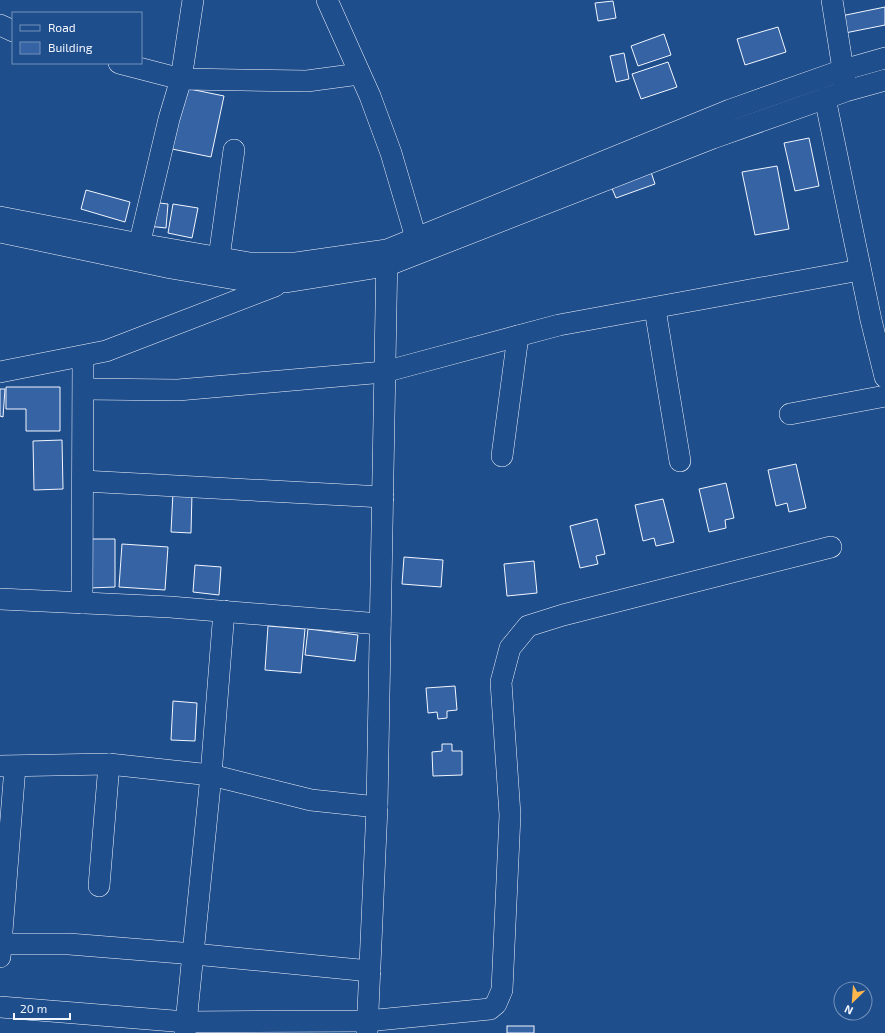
<svg xmlns="http://www.w3.org/2000/svg" width="885" height="1033" viewBox="0 0 885 1033" font-family="'Exo 2',sans-serif">
<style>
.building{fill:#3563a3;stroke:#f2f6ff}
.lines{fill:none;stroke-linecap:round;stroke-linejoin:round}
.minor-casing{stroke:#f2f6ff;stroke-width:22}
.minor{stroke:#1f4e8c;stroke-width:21}
</style>
<rect width="100%" height="100%" fill="#1f4e8c"/>
<g class="building">
<path d="M613 1 616 18 598 21 595 3Z"/>
<path d="M885 7V25L845 33 841 16Z"/>
<path d="M778 27 786 52 745 65 737 39Z"/>
<path d="M664 34 671 55 638 66 631 46Z"/>
<path d="M624 53 629 79 616 82 610 56Z"/>
<path d="M668 62 677 87 641 99 632 74Z"/>
<path d="M185 88 224 96 211 157 172 149Z"/>
<path d="M809 138 819 186 795 191 784 143Z"/>
<path d="M777 166 789 229 755 235 742 172Z"/>
<path d="M651 172 655 184 616 198 611 186Z"/>
<path d="M86 190 130 202 125 222 81 209Z"/>
<path d="M151 202 168 204 166 228 148 226Z"/>
<path d="M173 204 198 208 192 238 168 233Z"/>
<path d="M6 387H60V431H26V409H6Z"/>
<path d="M0 389H5L3 417 0 416Z"/>
<path d="M62 440 63 489 34 490 33 441Z"/>
<path d="M796 464 806 508 789 512 787 503 776 506 768 470Z"/>
<path d="M726 483 734 518 725 520 726 528 709 532 699 489Z"/>
<path d="M173 492 192 493 191 533 171 532Z"/>
<path d="M663 499 674 542 656 546 654 538 643 541 635 505Z"/>
<path d="M597 519 605 554 596 556 598 564 580 568 570 526Z"/>
<path d="M88 539H115V587L89 588Z"/>
<path d="M122 544 168 547 165 590 119 587Z"/>
<path d="M404 557 443 560 441 587 402 584Z"/>
<path d="M534 561 537 593 507 596 504 564Z"/>
<path d="M195 565 221 567 219 595 193 592Z"/>
<path d="M268 626 305 629 301 673 265 670Z"/>
<path d="M308 629 358 635 355 661 305 655Z"/>
<path d="M455 686 457 710 447 711V718L438 719 437 712 428 713 426 688Z"/>
<path d="M173 701 197 703 195 741 171 740Z"/>
<path d="M442 744H452V751H462V775L433 776 432 752 442 751Z"/>
<rect x="507" y="1026" width="27" height="7"/>
</g>
<g class="lines">
<defs>
<g id="minor">
<path d="M327 0 370 96 391 153 416 238"/>
<path d="M832 0 845 82"/>
<path d="M0 25 13 31"/>
<path d="M119 63 181 79 307 81 359 74"/>
<path d="M825 98 871 320 885 377"/>
<path d="M0 217 140 244 250 263H296L387 250 730 110 843 70 885 58"/>
<path d="M0 232 171 268 241 280 286 282 386 266 713 138 846 91 885 80"/>
<path d="M136 258 169 119 181 79 193 0"/>
<path d="M217 272 234 150"/>
<path d="M655 309 680 461"/>
<path d="M0 372 106 351 275 286"/>
<path d="M84 389 178 390 384 372 559 325 860 270"/>
<path d="M790 414 885 396"/>
<path d="M502 456 518 336"/>
<path d="M83 481 383 497"/>
<path d="M0 599 170 607 380 624"/>
<path d="M82 603 83 357"/>
<path d="M0 766 109 764 211 775 311 800 377 807"/>
<path d="M99 886 109 764"/>
<path d="M0 944H69L194 954 370 971"/>
<path d="M0 957 15 767"/>
<path d="M0 1007 186 1022 367 1021 490 1009 496 1004 502 990 510 815 501 682 510 648 528 626 563 615 831 547"/>
<path d="M185 1033 211 775 224 611"/>
<path d="M367 1033 377 807 387 252"/>
</g>
</defs>
<use href="#minor" class="minor-casing"/>
<use href="#minor" class="minor"/>
</g>
<rect x="12" y="12" width="130" height="52" fill="#1f4e8c" stroke="#7391ba"/>
<rect x="20" y="25" width="20" height="6" fill="#1f4e8c" stroke="#7391ba"/>
<text x="48" y="32" font-size="12" fill="#f2f6ff">Road</text>
<rect x="20" y="42" width="20" height="12" fill="#3563a3" stroke="#7391ba"/>
<text x="48" y="52" font-size="12" fill="#f2f6ff">Building</text>
<g transform="translate(853 1001) rotate(205)"><circle r="19" fill="#1f4e8c" stroke="#7391ba"/>
<path d="M0-3L7 15L0 10L-7 15Z" fill="#ffb74d"/>
<text y="-6" font-size="11" font-weight="bold" text-anchor="middle" fill="#f2f6ff">N</text>
</g>
<path d="M14 1013v6h56v-6" fill="none" stroke="#f2f6ff" stroke-width="2"/>
<text x="20" y="1013" font-size="12" fill="#f2f6ff" stroke="#1f4e8c" stroke-width="3" paint-order="stroke">20 m</text>
</svg>
